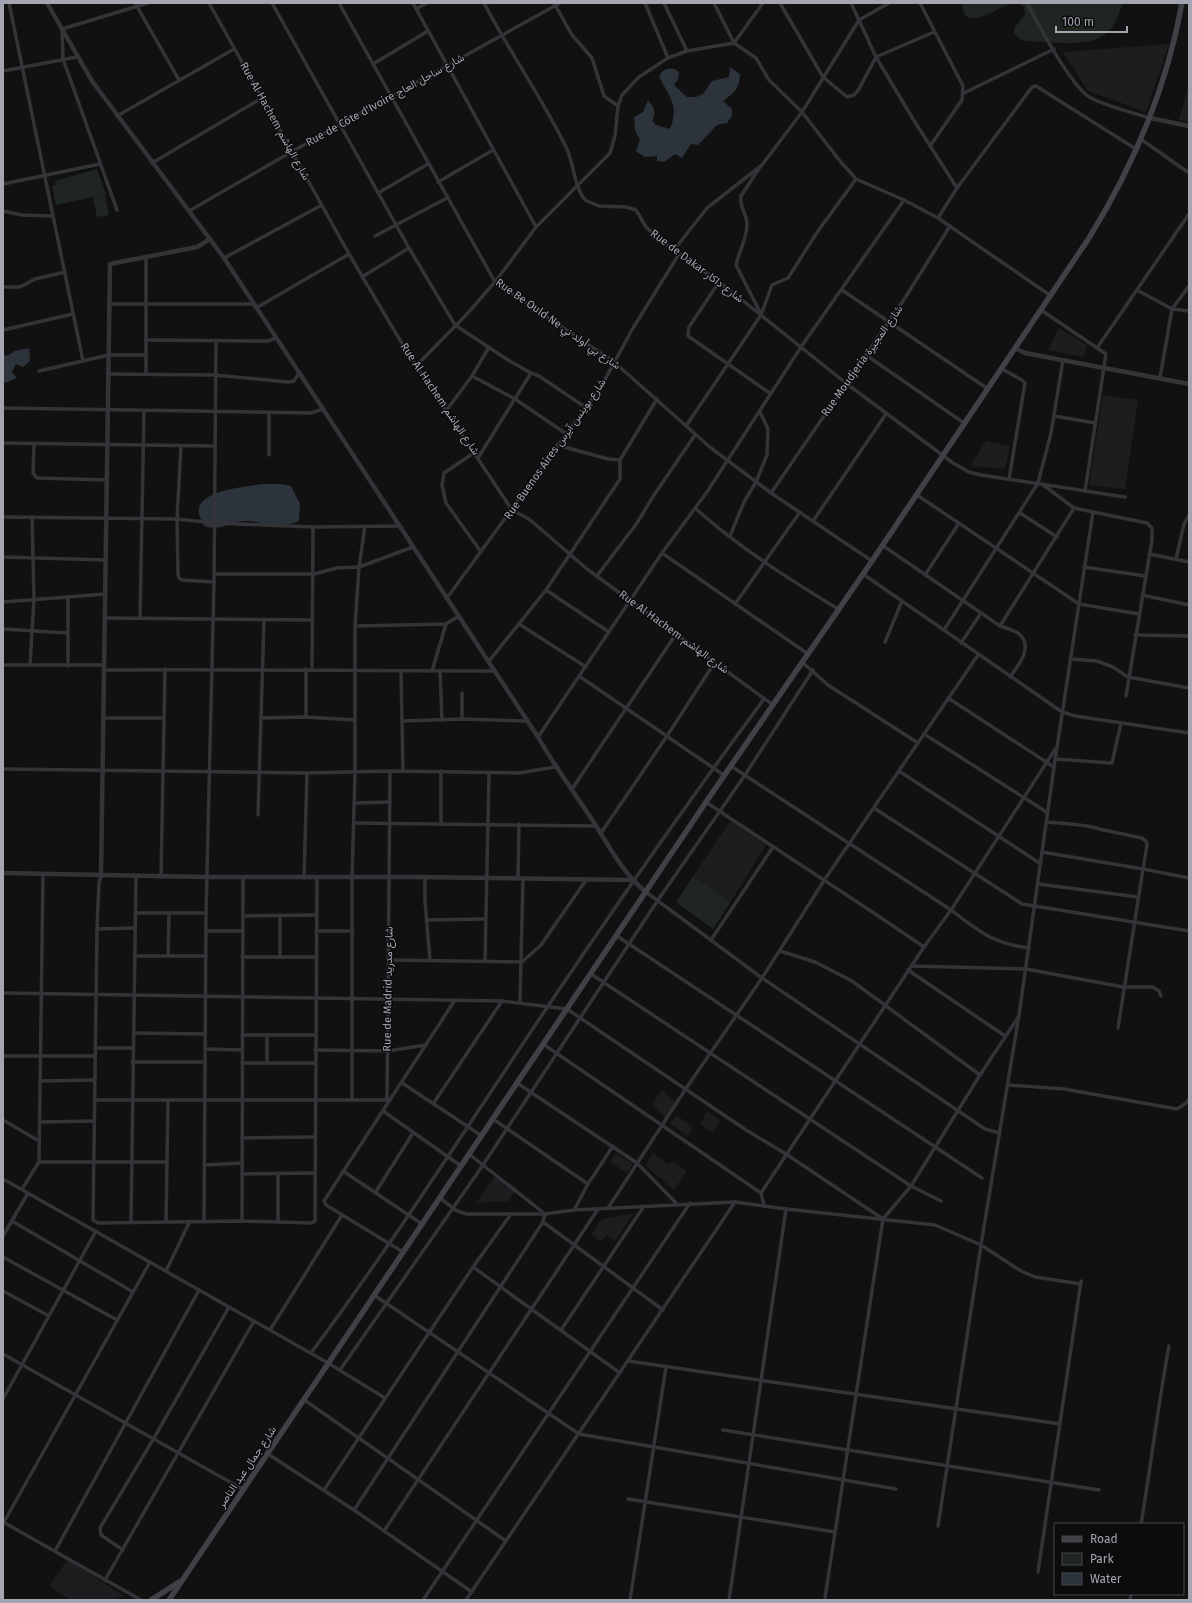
<svg xmlns="http://www.w3.org/2000/svg" width="1192" height="1603" viewBox="0 0 1192 1603" font-family="'Fira Sans',Vazirmatn,sans-serif">
<style>
.built{fill:#1d1d1f}
.green{fill:#1f2621}
.water{fill:#2d333b}
.lines{fill:none;stroke-linecap:round;stroke-linejoin:round}
.minor{stroke:#343438;stroke-width:3.5}
.tertiary{stroke:#343438;stroke-width:4.5}
.secondary{stroke:#404146;stroke-width:5.5}
.labels{text-anchor:middle;dominant-baseline:central;stroke-width:3;stroke-linejoin:round;paint-order:stroke}
.street-label{font-size:11px;fill:#a3a5b1;stroke:#0c0c0d}
</style>
<rect width="100%" height="100%" fill="#111112"/>
<g class="built">
<path d="M1169 44 1146 112 1088 91 1063 52Z"/>
<path d="M1189 84V122L1179 120Z"/>
<path d="M1059 328 1087 345 1083 357 1048 350Z"/>
<path d="M1103 395 1138 400 1125 489 1089 485Z"/>
<path d="M986 441 1010 446 1005 469 970 466Z"/>
<path d="M730 821 766 845 715 927 676 902Z"/>
<path d="M662 1090 676 1103 666 1118 652 1104Z"/>
<path d="M707 1111 720 1120 713 1133 700 1124Z"/>
<path d="M676 1115 693 1127 688 1136 670 1124Z"/>
<path d="M616 1153 633 1164 627 1173 610 1162Z"/>
<path d="M653 1153 668 1164 673 1161 687 1171 674 1190 645 1165Z"/>
<path d="M496 1175 517 1188 508 1201 476 1203Z"/>
<path d="M634 1213 615 1241 607 1235 600 1242 591 1234 602 1219Z"/>
<path d="M68 1559 124 1596 111 1600H71L49 1586Z"/>
</g>
<g class="green">
<path d="M961 3H1017C998 4 988 21 968 18L964 13Z"/>
<path d="M1020 3H1123C1119 13 1115 26 1107 33 1089 49 1047 41 1024 41L1018 38 1014 33V29L1025 14 1024 7Z"/>
<path d="M97 169 106 194 98 196 105 195 109 215 97 217 93 197 56 205 52 186 56 185 55 181Z"/>
<path d="M693 877 730 902 713 929 676 902Z"/>
</g>
<g class="water">
<path d="M730 67 740 74C740 88 734 93 723 101L732 109V116L727 123 717 125 698 145 691 144 682 158 675 154 664 162 657 161V156L645 157 636 151 640 140 635 130 634 117 643 112 648 100C654 108 657 112 652 121L656 125 670 129C680 104 669 98 659 76 663 69 667 68 675 69L679 73 678 79 674 85 687 97H696L703 94 712 81 729 77Z"/>
<path d="M29 348 30 361 23 367 16 364 12 372 17 378 5 383 3 380V354L7 356 15 351Z"/>
<path d="M262 484H281L291 486 300 504 299 521C281 529 265 522 247 521 228 521 223 532 204 526 203 522 200 518 199 514 194 490 247 487 262 484Z"/>
</g>
<g class="lines">
<g class="minor">
<path d="M9 3 83 361"/>
<path d="M135 3 179 80"/>
<path d="M209 3 349 254 407 352 512 510 529 519 587 569 773 705"/>
<path d="M272 3 409 248 455 325 508 360 531 373 539 376 585 407"/>
<path d="M339 3 495 282 614 362 711 448 771 493 872 561"/>
<path d="M413 3 536 227"/>
<path d="M484 3C510 53 543 99 567 149 574 165 574 186 585 200L599 206 626 207 636 210 646 227 655 236 727 288 847 384 953 463 969 472 981 475 1125 497"/>
<path d="M554 3 572 35 592 58 604 96 618 106"/>
<path d="M645 3 668 58"/>
<path d="M664 3 687 51"/>
<path d="M714 3 734 43 763 3"/>
<path d="M780 3 823 77 847 97 854 95 859 89 876 57 934 32"/>
<path d="M851 3 876 57 913 119 957 188"/>
<path d="M920 3 963 86 962 100 930 146"/>
<path d="M1027 3C1038 24 1072 88 1091 98 1109 107 1131 112 1150 118"/>
<path d="M416 9 427 3"/>
<path d="M373 64 428 31"/>
<path d="M3 71 77 57"/>
<path d="M964 93 1054 49"/>
<path d="M117 116 234 49"/>
<path d="M1142 140 1189 173"/>
<path d="M152 163 262 98"/>
<path d="M760 167 741 196C739 207 747 214 747 224 747 239 739 251 736 265L761 314"/>
<path d="M438 182 493 150"/>
<path d="M3 184 100 164"/>
<path d="M378 193 428 164"/>
<path d="M117 210 63 59 62 29 148 3"/>
<path d="M3 211 22 215 53 216"/>
<path d="M189 211 293 151 560 3"/>
<path d="M938 218 957 188 1032 87 1036 86 1136 149"/>
<path d="M375 236 447 198"/>
<path d="M674 250 707 208 762 165 802 112 859 20 889 3"/>
<path d="M146 257V373"/>
<path d="M224 258 322 205"/>
<path d="M362 277 409 248"/>
<path d="M719 282 689 327 688 336 771 394"/>
<path d="M3 287H20L35 279 65 272"/>
<path d="M842 290 988 389"/>
<path d="M1137 290 1172 309 1189 311"/>
<path d="M109 304H254"/>
<path d="M256 308 349 254"/>
<path d="M1041 310 1106 354 1085 491"/>
<path d="M3 330 73 314"/>
<path d="M146 340 268 341 276 338"/>
<path d="M1097 348 1189 214"/>
<path d="M866 355 964 423"/>
<path d="M416 366 467 314 495 282 536 227 610 153 615 136 618 106 622 95 639 77 668 58 687 51 734 43 756 58 769 80 802 112 840 161 856 179 904 200 938 218 1051 296"/>
<path d="M1002 369 1022 380 1025 383 1009 479"/>
<path d="M39 371 109 355H146"/>
<path d="M108 374 215 375 288 382 294 381 299 373"/>
<path d="M472 376 489 347"/>
<path d="M1160 378 1172 309 1189 286"/>
<path d="M3 408 311 413 323 409"/>
<path d="M446 411 472 376 515 399 565 433"/>
<path d="M269 412V455"/>
<path d="M1054 416 1095 423"/>
<path d="M686 426 761 315 772 285 788 278 818 231 856 179"/>
<path d="M3 443 215 446"/>
<path d="M34 444 33 473 37 478 107 480"/>
<path d="M557 445 608 459 620 460"/>
<path d="M181 446 177 519 178 574 179 578 182 580 214 582"/>
<path d="M475 452 444 473 442 485 446 503 481 552"/>
<path d="M478 458 531 373"/>
<path d="M771 493 905 298 950 226"/>
<path d="M917 495 1079 604 1139 614"/>
<path d="M695 508C738 547 789 579 838 609"/>
<path d="M1093 512 1147 523 1152 528V540L1126 696"/>
<path d="M1020 513 1057 537"/>
<path d="M3 517 177 519 214 523 313 527 400 526"/>
<path d="M813 521 886 414"/>
<path d="M730 536 744 502 756 482 767 455 768 429 760 412"/>
<path d="M882 545 1000 626C1006 628 1013 630 1018 633 1035 646 1018 666 1010 677"/>
<path d="M662 553 808 654"/>
<path d="M1149 554 1189 562"/>
<path d="M3 557 106 560"/>
<path d="M1176 559 1184 524 1189 515"/>
<path d="M1084 567 1145 576"/>
<path d="M214 574H314L337 568 359 567 413 547"/>
<path d="M863 574 1062 712 1075 716 1189 733"/>
<path d="M925 575 959 523"/>
<path d="M597 576 637 523 654 495 695 435"/>
<path d="M546 590 620 479V460L657 399"/>
<path d="M1142 595 1189 605"/>
<path d="M68 597V666"/>
<path d="M447 598 602 385 633 328 679 254"/>
<path d="M3 602 106 594"/>
<path d="M735 604 800 512"/>
<path d="M105 618 312 620"/>
<path d="M140 618 144 411"/>
<path d="M519 624 586 667"/>
<path d="M355 626 446 624 459 616"/>
<path d="M1000 626 1074 508"/>
<path d="M3 629 67 633"/>
<path d="M944 630 1038 483 1051 433 1063 360"/>
<path d="M1135 635 1189 636"/>
<path d="M885 642 902 601"/>
<path d="M961 643 981 613"/>
<path d="M1070 659 1097 661 1113 667 1128 677 1189 688"/>
<path d="M489 661 546 590 609 632"/>
<path d="M802 662 828 685 918 743"/>
<path d="M3 665H104"/>
<path d="M30 665 34 599 32 517"/>
<path d="M312 669 313 527"/>
<path d="M104 670C234 669 364 671 494 671"/>
<path d="M401 671 403 771"/>
<path d="M432 671 446 624"/>
<path d="M440 671 442 720"/>
<path d="M579 676 725 776"/>
<path d="M462 693V719"/>
<path d="M948 698 1054 767"/>
<path d="M306 717V669"/>
<path d="M103 718H163"/>
<path d="M261 718 306 717 355 720"/>
<path d="M403 721 462 719 528 721"/>
<path d="M924 734 1048 813"/>
<path d="M538 737 662 553 707 492 801 347 904 200"/>
<path d="M1055 759 1112 763 1121 723"/>
<path d="M731 766 951 910C980 932 992 943 1029 948"/>
<path d="M3 769 307 773 390 771 519 773 555 767"/>
<path d="M899 771 1041 864"/>
<path d="M572 789 676 634"/>
<path d="M706 802C778 851 852 897 924 947"/>
<path d="M354 803 390 802"/>
<path d="M874 808 1022 904 1189 931"/>
<path d="M258 815 264 620"/>
<path d="M1046 822C1058 823 1092 825 1099 829L1142 838 1146 841 1147 845 1143 869 1189 878"/>
<path d="M354 823 597 826"/>
<path d="M441 824V771"/>
<path d="M601 833 667 736 715 662"/>
<path d="M1042 852 1143 869 1118 1028"/>
<path d="M101 876 99 883 97 929 93 1220 98 1223 242 1221 312 1223 315 1221 317 878"/>
<path d="M161 877 165 669"/>
<path d="M425 877V901L430 960"/>
<path d="M304 878 307 773"/>
<path d="M518 878 519 824"/>
<path d="M1038 884 1138 897"/>
<path d="M646 892 762 978 825 879 978 655"/>
<path d="M135 913H206"/>
<path d="M243 916 316 915"/>
<path d="M426 920 485 919"/>
<path d="M97 929 135 928"/>
<path d="M206 931H243"/>
<path d="M316 931H353"/>
<path d="M617 936 982 1178"/>
<path d="M711 940 773 847"/>
<path d="M780 951 815 962 852 981 980 1075"/>
<path d="M135 956H206"/>
<path d="M168 956 169 913"/>
<path d="M242 957H316"/>
<path d="M280 957V915"/>
<path d="M388 960 522 962 541 945 586 880"/>
<path d="M485 961 489 773"/>
<path d="M911 966 1026 969 1123 987H1153L1159 991 1161 996"/>
<path d="M908 970 1005 1036"/>
<path d="M591 974 911 1186 941 1201"/>
<path d="M3 993 502 1001 567 1009 746 1130 786 1154 883 1219"/>
<path d="M520 1002 523 878"/>
<path d="M134 1033 205 1034"/>
<path d="M242 1035H315"/>
<path d="M543 1044 761 1193 764 1205"/>
<path d="M95 1048H133"/>
<path d="M205 1049 242 1050"/>
<path d="M315 1050 388 1051 426 1045"/>
<path d="M3 1056H95"/>
<path d="M132 1062H205"/>
<path d="M242 1063H315"/>
<path d="M267 1063V1035"/>
<path d="M40 1081 95 1080"/>
<path d="M402 1083 482 1136"/>
<path d="M517 1083 637 1163 677 1204"/>
<path d="M1008 1085 1064 1089 1177 1109 1185 1104 1189 1099"/>
<path d="M95 1100H390"/>
<path d="M352 1100V878L355 773V626L359 567 365 526"/>
<path d="M387 1100 390 771"/>
<path d="M433 1104 502 1001"/>
<path d="M383 1111 461 1166"/>
<path d="M493 1119 588 1184"/>
<path d="M3 1120 39 1141"/>
<path d="M40 1122 94 1121"/>
<path d="M242 1138 314 1137"/>
<path d="M39 1162H167"/>
<path d="M204 1165 242 1163"/>
<path d="M343 1171 422 1224"/>
<path d="M242 1174 314 1173"/>
<path d="M3 1179 328 1363 385 1398"/>
<path d="M22 1189 39 1162 43 874"/>
<path d="M375 1193 413 1133"/>
<path d="M761 1193 924 947 951 910 1056 748"/>
<path d="M440 1198 457 1211 467 1214H545L574 1210 735 1202 786 1209 935 1225 981 1245 1021 1271 1035 1277 1081 1284"/>
<path d="M608 1208 685 1090 762 978 985 1129 1000 1133"/>
<path d="M574 1210 588 1184 613 1146"/>
<path d="M12 1221 133 1292"/>
<path d="M131 1221 136 876"/>
<path d="M166 1221 168 1100"/>
<path d="M204 1221 206 913 214 582 216 340"/>
<path d="M242 1221 243 877"/>
<path d="M278 1222V1173"/>
<path d="M543 1222 663 1310"/>
<path d="M3 1236 28 1193"/>
<path d="M403 1252 326 1205 324 1201 455 1000"/>
<path d="M3 1257 117 1320"/>
<path d="M473 1267 620 1373"/>
<path d="M166 1271 190 1221"/>
<path d="M3 1291 49 1316"/>
<path d="M374 1295 579 1434 896 1489"/>
<path d="M270 1330 342 1215"/>
<path d="M561 1330 644 1206"/>
<path d="M311 1353C389 1248 460 1138 532 1030 607 918 684 807 764 699"/>
<path d="M3 1354 244 1490"/>
<path d="M628 1361 1060 1424"/>
<path d="M340 1370 483 1165 658 900 745 775 813 670"/>
<path d="M3 1399 96 1231"/>
<path d="M303 1399 506 1541"/>
<path d="M723 1430 1099 1490"/>
<path d="M268 1454 354 1510 472 1592"/>
<path d="M324 1490 473 1267 511 1214"/>
<path d="M628 1499 835 1532"/>
<path d="M354 1510 543 1222 545 1214 469 1154"/>
<path d="M3 1522 141 1600"/>
<path d="M4 1522 150 1262"/>
<path d="M1141 1524C1151 1465 1158 1405 1169 1346"/>
<path d="M938 1526 981 1245 1019 1015 1054 767 1093 512 1074 508 1042 484"/>
<path d="M384 1531 598 1209"/>
<path d="M123 1550 101 1535 100 1528 154 1438 229 1307"/>
<path d="M55 1551 199 1290"/>
<path d="M1038 1572 1081 1281"/>
<path d="M105 1580 254 1321"/>
<path d="M825 1598 883 1219 911 1186 980 1075 1019 1016"/>
<path d="M423 1600 690 1203"/>
<path d="M466 1600 735 1202"/>
<path d="M630 1600 666 1367"/>
<path d="M729 1600 786 1209"/>
<path d="M1130 1600 1131 1594"/>
</g>
<g class="tertiary">
<path d="M47 3 92 81 224 258 538 737C554 765 573 791 591 818 607 842 622 873 646 892"/>
<path d="M1150 118 1189 126"/>
<path d="M1015 348 1025 353 1189 384"/>
<path d="M3 873 206 877H418L633 880"/>
<path d="M101 876 110 264 197 247 210 239"/>
</g>
<g class="secondary">
<path d="M151 1600 179 1582"/>
<path d="M169 1600 706 802 872 561 1089 238C1134 165 1167 87 1182 3"/>
</g>
</g>
<g class="labels">
<g class="street-label">
<text transform="translate(385 100) rotate(-29)">Rue de Côte d'Ivoire شارع ساحل العاج</text>
<text transform="translate(275 121) rotate(61)">Rue Al Hachem شارع الهاشم</text>
<text transform="translate(697 266) rotate(37)">Rue de Dakar شارع داكار</text>
<text transform="translate(558 324) rotate(35)">Rue Be Ould Ne شارع بي أولد ني</text>
<text transform="translate(862 361) rotate(-55)">Rue Moudjeria شارع المجيرة</text>
<text transform="translate(440 399) rotate(56)">Rue Al Hachem شارع الهاشم</text>
<text transform="translate(555 449) rotate(-55)">Rue Buenos Aires شارع بوينس آيرس</text>
<text transform="translate(674 632) rotate(36)">Rue Al Hachem شارع الهاشم</text>
<text transform="translate(388 989) rotate(-89)">Rue de Madrid شارع مدريد</text>
<text transform="translate(247 1467) rotate(-56)">شارع جمال عبد الناصر</text>
</g>
</g>
<rect width="1192" height="1603" fill="none" stroke="#a3a5b1" stroke-width="8"/>
<rect x="1054" y="1523" width="130" height="72" fill="#0c0c0d" stroke="#48494f"/>
<rect x="1062" y="1536" width="20" height="6" fill="#404146" stroke="#48494f"/>
<text x="1090" y="1543" font-size="12" fill="#a3a5b1">Road</text>
<rect x="1062" y="1553" width="20" height="12" fill="#1f2621" stroke="#48494f"/>
<text x="1090" y="1563" font-size="12" fill="#a3a5b1">Park</text>
<rect x="1062" y="1573" width="20" height="12" fill="#2d333b" stroke="#48494f"/>
<text x="1090" y="1583" font-size="12" fill="#a3a5b1">Water</text>
<path d="M1056 26v6h71v-6" fill="none" stroke="#a3a5b1" stroke-width="2"/>
<text x="1062" y="26" font-size="12" fill="#a3a5b1" stroke="#0c0c0d" stroke-width="3" paint-order="stroke">100 m</text>
</svg>
